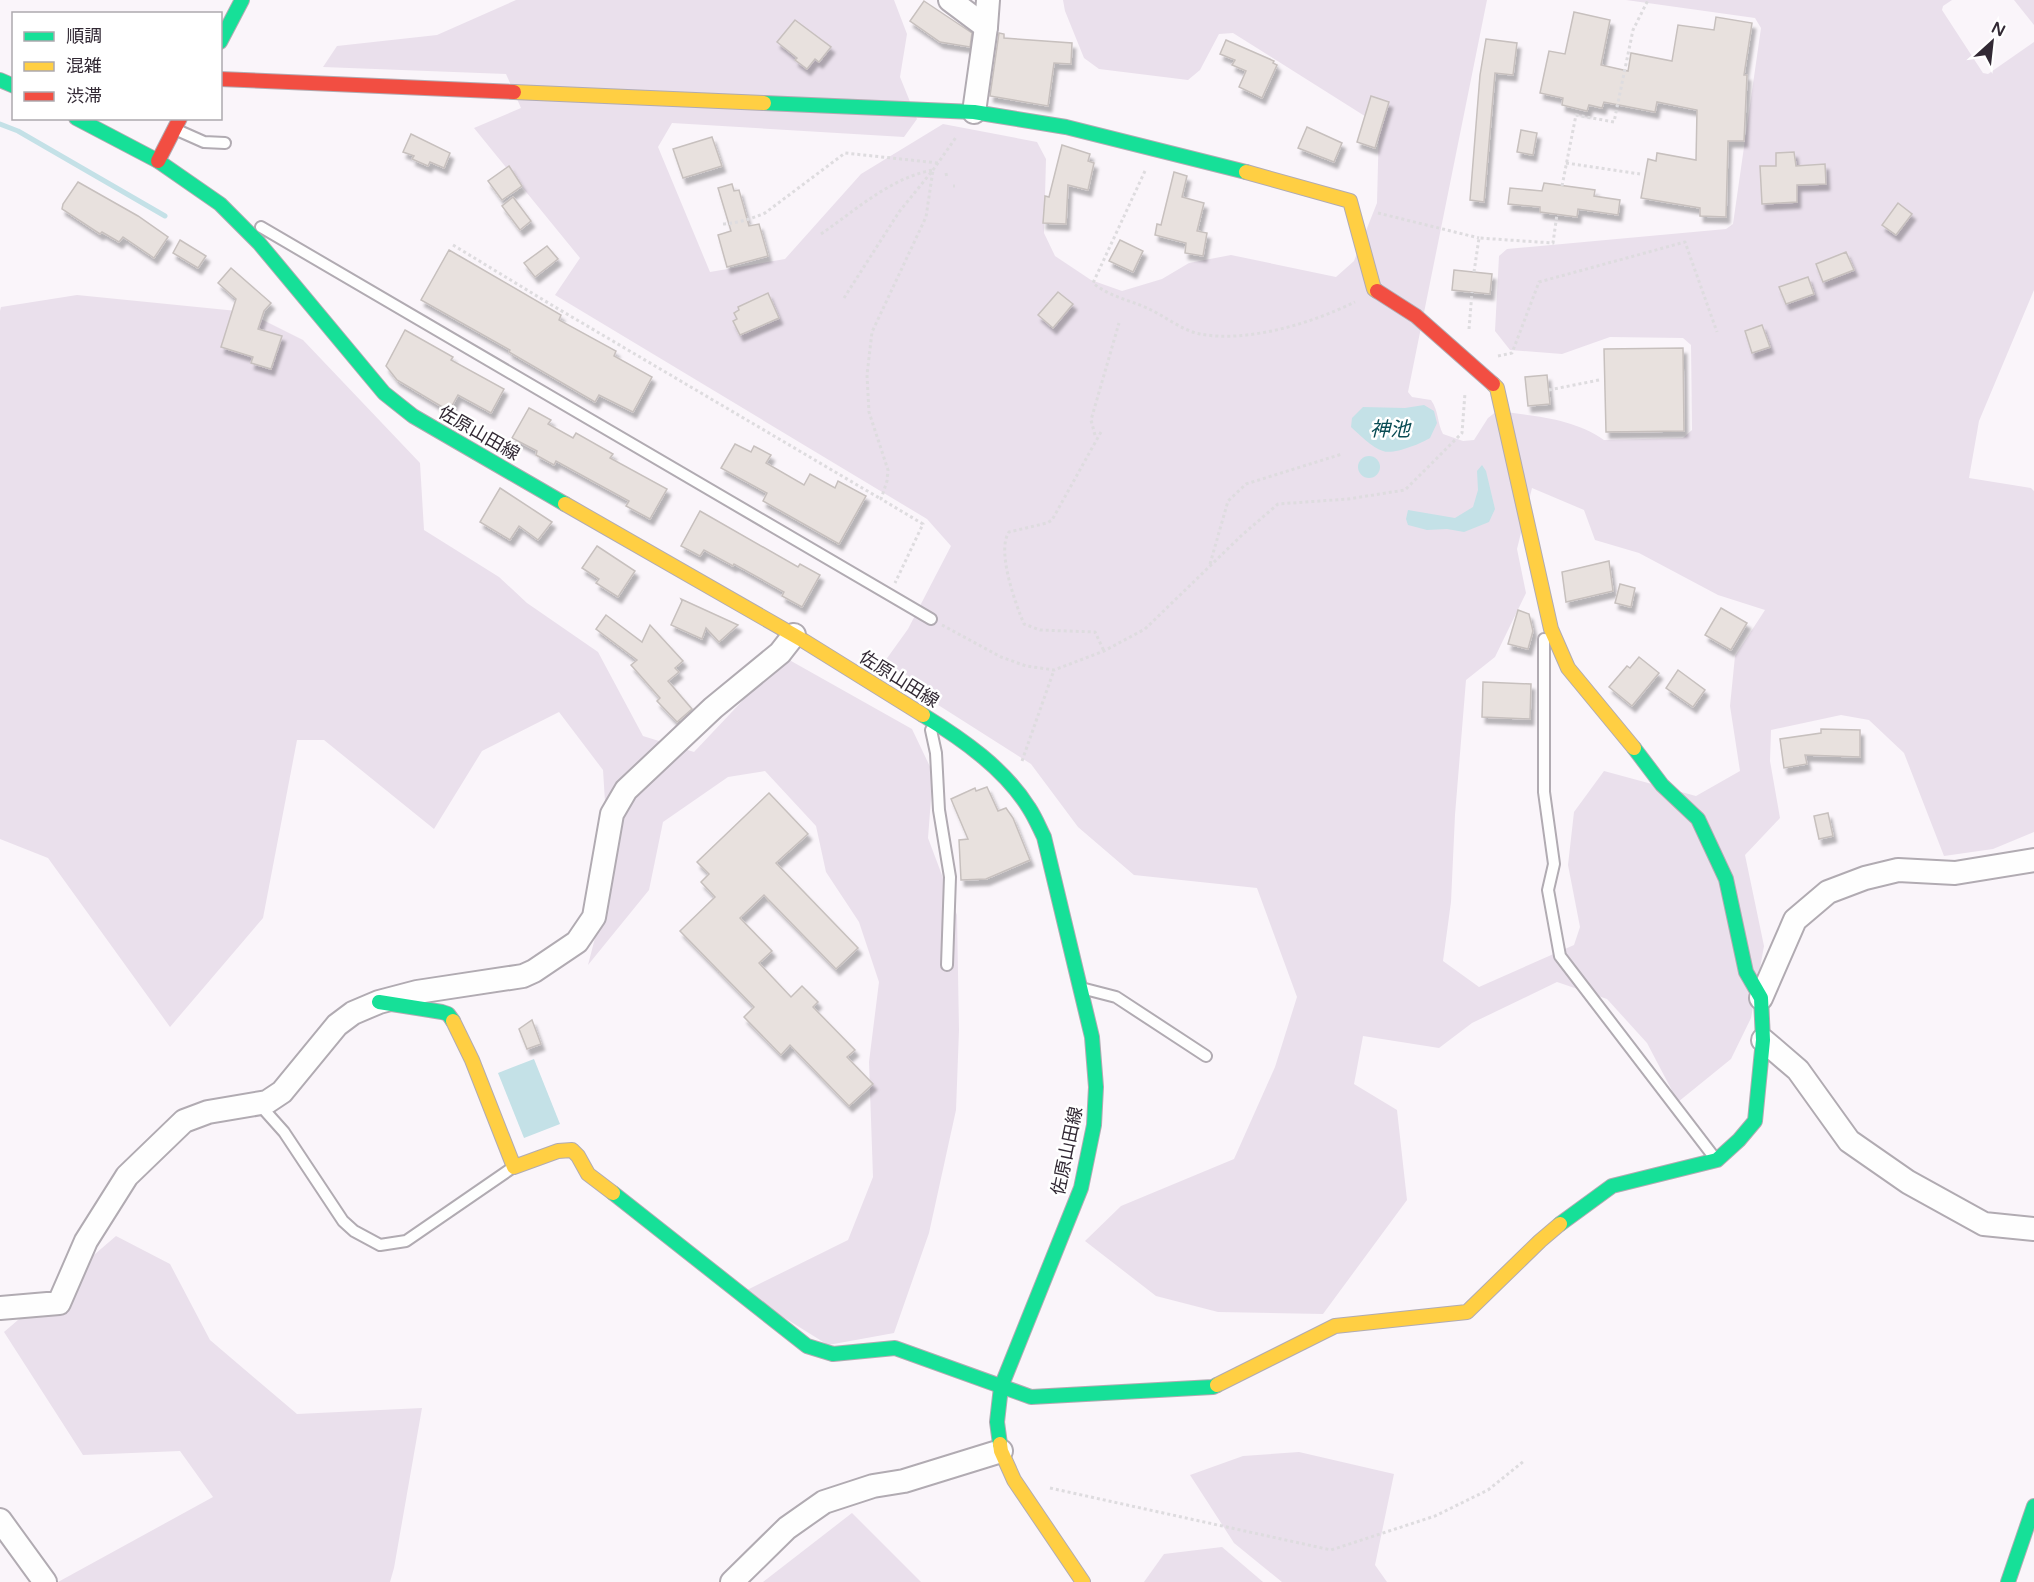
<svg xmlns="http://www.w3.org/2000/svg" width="2034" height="1582" viewBox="0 0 2034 1582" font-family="'Varela Round','Noto Sans JP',sans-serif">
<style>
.green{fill:#eae0ec;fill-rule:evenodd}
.water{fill:#c4e1e7}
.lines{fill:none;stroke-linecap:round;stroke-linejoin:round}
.stream{stroke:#c4e1e7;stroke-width:5}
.building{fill:#e8e1de;stroke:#c7c0be;stroke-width:1.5;filter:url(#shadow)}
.lane-casing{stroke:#b1abb2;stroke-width:14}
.street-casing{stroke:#b1abb2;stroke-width:26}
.fast-casing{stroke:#b1abb2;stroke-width:16}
.slow-casing{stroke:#b1abb2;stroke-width:16}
.jam-casing{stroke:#b1abb2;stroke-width:16}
.path{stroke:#dedcdf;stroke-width:3;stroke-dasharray:3 3;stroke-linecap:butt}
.lane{stroke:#fefefe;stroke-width:10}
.street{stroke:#fefefe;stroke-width:22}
.fast{stroke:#16e098;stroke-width:14}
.slow{stroke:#ffcf43;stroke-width:14}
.jam{stroke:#f24e42;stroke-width:14}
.labels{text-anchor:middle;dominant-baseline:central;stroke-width:5;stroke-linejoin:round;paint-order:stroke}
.street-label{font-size:18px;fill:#322934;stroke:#fff}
.water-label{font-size:20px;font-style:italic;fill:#0a4c54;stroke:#fff}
</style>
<defs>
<filter id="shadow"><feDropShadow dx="3.5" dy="6" stdDeviation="1.5" flood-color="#0004"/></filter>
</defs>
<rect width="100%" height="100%" fill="#faf5fa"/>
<g class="green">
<path d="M516 0H894L907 34 900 77 917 119 904 137 672 123 658 147 710 272 785 259 861 174 943 124 1037 142 1046 159 1044 233 1055 256 1091 280 1122 291 1162 279 1189 263 1231 255 1336 277 1354 261 1377 203 1379 125 1233 33 1219 34 1200 70 1188 80 1099 69 1084 58 1065 11 1063 0H1487L1408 392 1412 397 1431 400C1439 411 1437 423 1443 434L1463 441 1474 440 1488 418 1497 411C1534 416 1573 418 1604 440L1683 438 1692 430 1691 345 1683 338 1610 337 1562 354 1510 350 1495 331 1499 256 1507 249 1726 229 1733 224 1761 28 1755 18 1626 0H1952L1943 6 1942 10 1983 73 1988 74 2034 42V290L1979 421 1969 478 2031 488 2034 491V832L1993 849 1944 856 1904 753 1869 720 1841 715 1771 730 1770 761 1780 818 1745 855 1764 946 1751 1018 1731 1059 1678 1102 1647 1043 1607 999 1557 982 1472 1023 1439 1048 1363 1036 1354 1084 1397 1110 1407 1200 1323 1314 1218 1312 1156 1296 1085 1241 1121 1206 1234 1159 1275 1067 1297 997 1257 888 1134 875 1078 827 1031 764 880 668 908 629 951 546 927 519 555 295 580 258 474 128 521 108 506 74 323 67 337 46 437 35ZM1532 488 1584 510 1595 540 1639 553 1718 595 1765 610 1735 656 1730 706 1740 771 1696 796 1604 771 1574 812 1568 865 1580 927 1574 945 1479 987 1443 961 1451 902 1455 815 1466 680 1495 657 1526 593 1517 549Z"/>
<path d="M2014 0H2034V25Z"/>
<path d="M77 295 247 312 303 340 420 463 424 530 499 577 527 603 598 652 643 736 694 752 784 657 912 729 933 773 928 838 957 915 959 1030 956 1110 929 1233 894 1333 828 1345 743 1292 848 1240 873 1177 869 1062 879 982 859 922 826 872 816 826 765 771 728 777 663 822 649 890 588 965 610 880 603 770 559 712 482 751 434 829 324 740H297L263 918 170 1027 48 858 0 839V311L1 307Z"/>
<path d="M116 1236 170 1264 210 1340 297 1414 422 1408 394 1568 390 1582H58L213 1497 180 1451 83 1455 4 1332Z"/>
<path d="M1299 1452 1394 1474 1375 1565 1387 1582H1282L1234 1543 1190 1475 1243 1456Z"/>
<path d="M852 1513 921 1582H763Z"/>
<path d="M1222 1547 1263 1582H1144L1164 1554Z"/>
</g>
<g class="water">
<path d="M1424 405 1434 411 1437 423 1430 438C1420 444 1393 455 1383 451 1371 447 1360 435 1351 427L1352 418 1363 407 1405 408Z"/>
<circle cx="1369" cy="467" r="11"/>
<path d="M1482 465 1486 471 1495 509 1489 522 1464 532 1447 529 1427 530 1408 525 1406 519 1408 510 1455 518 1473 507 1478 490 1477 471Z"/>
<path d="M534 1059 560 1124 524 1138 498 1073Z"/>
</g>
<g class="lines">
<path class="stream" d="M0 124 18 131 165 216"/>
</g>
<g class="building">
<path d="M924 1 972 33 970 47 940 42 910 21Z"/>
<path d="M1574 12 1610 20 1601 65 1628 71 1631 53 1672 61 1678 25 1714 30 1716 17 1752 23 1744 75H1747L1744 141H1728L1726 217 1700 216V208L1641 198 1648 159 1656 161 1657 153 1696 160 1697 110 1657 102 1655 112 1604 102 1602 108 1589 105 1587 111 1562 105 1563 98 1540 93 1549 51 1565 54Z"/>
<path d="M795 20 831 47 819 62 815 59 807 69 795 60 797 58 777 42Z"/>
<path d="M999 33 1004 34V38L1072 43 1071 64 1054 63 1048 106 990 96Z"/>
<path d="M1486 39 1517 43 1513 75 1495 73 1484 202 1470 200 1480 75Z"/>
<path d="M1226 40 1274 61 1273 63 1277 65 1262 98 1239 87 1246 71 1232 65 1235 60 1220 54Z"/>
<path d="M1371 96 1389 102 1375 148 1357 142Z"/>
<path d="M1307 127 1342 143 1334 162 1298 148Z"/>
<path d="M1521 130 1537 133 1533 155 1517 152Z"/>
<path d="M411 134 450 153 444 168 430 162 428 166 412 159 414 156 403 152Z"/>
<path d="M712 137 722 166 683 178 673 149Z"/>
<path d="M1062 145 1090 154 1088 161 1094 163 1088 190 1068 185 1066 224 1043 223 1045 196 1049 197Z"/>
<path d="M1794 152 1796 166 1825 164 1826 184 1797 185V202L1762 204 1760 166H1776V153Z"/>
<path d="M509 166 522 186 502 200 488 181Z"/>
<path d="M1174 172 1187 176 1182 197 1204 203 1197 231 1207 233 1203 256 1185 253 1186 243 1155 235 1157 224 1161 225Z"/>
<path d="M78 182 138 216 168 237 154 258 123 237 119 242 102 232 100 234 62 209 63 204Z"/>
<path d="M1544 183 1595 190 1594 196 1620 200 1618 215 1578 209 1577 217 1540 212V207L1508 204 1510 188 1542 191Z"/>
<path d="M732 184 734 191 739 190 749 226 759 224 768 256 727 267 718 235 731 231 718 188Z"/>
<path d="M513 197 531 221 520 230 502 206Z"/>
<path d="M1898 203 1912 214 1896 235 1882 225Z"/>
<path d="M180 240 206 256 198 268 173 253Z"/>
<path d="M1120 240 1143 251 1133 272 1109 261Z"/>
<path d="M547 246 558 259 535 277 524 263Z"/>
<path d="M449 250 561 315 559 320 616 351 614 356 652 377 633 412 599 395 595 402 509 352 510 350 421 300Z"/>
<path d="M1846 252 1854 270 1823 282 1816 264Z"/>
<path d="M231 268 271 303 264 311 258 329 282 336 271 369 251 363 253 357 221 347 236 299 218 283Z"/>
<path d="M1454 270 1492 274 1490 294 1452 290Z"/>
<path d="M1808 277 1814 294 1786 304 1779 287Z"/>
<path d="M1058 292 1073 304 1053 328 1038 315Z"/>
<path d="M768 293 779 318 740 335 733 321 737 319 734 313 739 310 738 307Z"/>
<path d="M1762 325 1770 347 1752 353 1745 331Z"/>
<path d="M405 330 453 357 451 360 504 389 491 413 458 395 449 411 397 380 386 366Z"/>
<path d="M1683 348 1684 431 1606 432 1604 349Z"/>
<path d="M1547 375 1550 404 1528 406 1525 377Z"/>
<path d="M529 408 551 420 548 424 573 438 576 433 613 454 610 458 667 489 650 519 626 506 629 501 556 461 554 465 536 455 537 451 512 438Z"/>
<path d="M735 444 751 452 754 446 771 455 766 463 804 485 810 474 835 488 838 481 866 496 839 544 763 501 767 493 721 468Z"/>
<path d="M500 488 552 522 538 540 519 526 510 540 480 522Z"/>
<path d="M700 511 798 567 800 564 820 575 802 607 782 596 784 592 734 564 733 566 704 550 700 556 681 546Z"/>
<path d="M597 546 635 571 618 597 596 583 599 579 582 568Z"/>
<path d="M1609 561 1613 591 1566 602 1562 572Z"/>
<path d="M1620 584 1635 588 1631 607 1615 603Z"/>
<path d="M681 599 738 625 719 642 706 628 702 639 671 625 682 601Z"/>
<path d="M1721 608 1747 623 1731 650 1705 635Z"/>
<path d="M1518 610 1529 614 1533 631 1528 649 1508 644Z"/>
<path d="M606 615 642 642 650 625 683 661 675 668 679 672 668 681 692 709 677 722 657 701 660 698 631 665 637 660 596 629Z"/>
<path d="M1639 657 1659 673 1632 706 1609 687 1627 666 1630 668Z"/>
<path d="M1678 670 1705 690 1693 707 1666 688Z"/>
<path d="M1483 682 1531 684 1530 719 1482 717Z"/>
<path d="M1821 729 1860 730V757L1805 755 1807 764 1784 768 1780 739 1821 733Z"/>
<path d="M987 787 998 811 1006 808 1013 818 1030 860 986 879 961 880 959 840 968 839 951 799 975 788 976 791Z"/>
<path d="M769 793 808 834 776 863 858 948 836 969 764 895 740 918 772 951 759 963 791 997 802 986 818 1002 813 1007 855 1050 847 1057 873 1084 849 1106 790 1045 781 1055 744 1017 754 1007 680 931 715 897 701 882 709 874 697 862Z"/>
<path d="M1828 813 1833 836 1819 839 1814 816Z"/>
<path d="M532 1020 541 1044 527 1049 519 1029Z"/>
</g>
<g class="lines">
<defs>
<g id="lane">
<path d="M177 130 204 142 225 143"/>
<path d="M261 227 931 619"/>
<path d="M1544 639V792L1554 864 1548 890 1560 956 1714 1157"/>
<path d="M931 730 936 753 939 810 950 877 947 965"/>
<path d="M1085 989 1116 997 1206 1056"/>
<path d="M259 1104 284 1132 343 1221 354 1231 380 1245 406 1241 512 1168"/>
</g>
<g id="street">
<path d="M950 0 986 27"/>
<path d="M974 112 986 27 988 0"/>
<path d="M1761 998 1795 920 1828 892 1865 878 1898 870 1955 873 2034 860"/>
<path d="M1763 1040 1798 1070 1849 1141 1908 1182 1984 1224 2034 1229"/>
<path d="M0 1308 59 1303 86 1241 127 1176 184 1121 208 1112 267 1102 282 1092 337 1025 353 1013 379 1002 417 992 523 976 534 971 577 942 594 917 612 814 626 790 713 708 780 653 794 635"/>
<path d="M0 1520 45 1582"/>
<path d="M732 1582 787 1528 824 1502 873 1486 904 1481 1001 1451"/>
</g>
<g id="fast">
<path d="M220 42 242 0"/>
<path d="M0 80 14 86"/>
<path d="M764 103 974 112 1066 127 1246 172"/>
<path d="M76 118 158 161 220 204 259 243 384 393 413 416 565 504"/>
<path d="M923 715C962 739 1004 768 1029 808 1035 817 1039 827 1044 837L1092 1037 1096 1087 1094 1125 1081 1188 1001 1387 997 1422 1000 1444"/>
<path d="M379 1002 442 1012 448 1014 453 1021"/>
<path d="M613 1193 807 1346 833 1354 895 1348 1031 1397 1213 1387 1217 1385"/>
<path d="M1560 1224 1612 1186 1717 1160 1739 1140 1755 1121 1763 1040 1761 998 1746 972 1726 879 1698 819 1662 785 1634 748"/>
<path d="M2008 1582 2034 1506"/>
</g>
<g id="slow">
<path d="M514 92 764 103"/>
<path d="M1246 172 1350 201 1374 289 1377 291"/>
<path d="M1493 384 1497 388 1551 629 1568 668 1634 748"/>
<path d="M565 504 804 641 923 715"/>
<path d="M453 1021 472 1060 514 1167 558 1151 572 1150 578 1156 588 1174 613 1193"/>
<path d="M1217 1385 1335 1326 1467 1312 1540 1241 1560 1224"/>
<path d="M1000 1444 1001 1451 1014 1480 1083 1582"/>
</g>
<g id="jam">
<path d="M220 79 514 92"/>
<path d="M158 161 180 118"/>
<path d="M1377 291 1416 316 1493 384"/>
</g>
</defs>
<use href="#lane" class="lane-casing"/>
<use href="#street" class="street-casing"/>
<use href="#fast" class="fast-casing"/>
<use href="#slow" class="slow-casing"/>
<use href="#jam" class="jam-casing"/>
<g class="path">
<path d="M1566 163 1640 174"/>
<path d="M1145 171 1093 283C1110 297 1127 299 1147 308 1163 315 1183 331 1200 334 1248 343 1312 323 1355 302"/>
<path d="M946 173 947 178"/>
<path d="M953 186H955"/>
<path d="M1562 186 1576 115 1614 122 1633 30 1648 0"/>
<path d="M1378 213 1479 238"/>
<path d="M723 224C738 223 751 219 765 213L845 153 938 163"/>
<path d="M821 234C856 210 890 178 933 170L926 217 872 332 867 375 869 412 888 470 887 481 881 499 923 524 895 583"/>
<path d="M453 245 555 307 881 499"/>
<path d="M1474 272 1479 238 1553 243 1557 214"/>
<path d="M844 298 899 212 933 170 957 136"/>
<path d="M1469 329 1472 292"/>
<path d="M1498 356 1512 353 1539 282 1685 242 1717 332"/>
<path d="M1549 390 1599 380"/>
<path d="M1101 432 1052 520 1047 523 1009 532C996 551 1016 605 1024 624L1040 630 1095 632 1104 651"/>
<path d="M1095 435 1091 420 1119 323"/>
<path d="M1210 564 1228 501 1246 484 1342 454"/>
<path d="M942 625 1001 657 1026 666 1054 670 1104 651 1145 629 1242 535 1278 504 1348 499 1405 490 1462 433 1465 393"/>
<path d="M1022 761 1054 670"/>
<path d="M1050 1488 1331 1550 1435 1516 1488 1490 1524 1461"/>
</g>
<use href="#lane" class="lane"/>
<use href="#street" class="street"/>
<use href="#fast" class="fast"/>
<use href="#slow" class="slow"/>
<use href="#jam" class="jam"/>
</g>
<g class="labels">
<g class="street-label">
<text transform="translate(479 433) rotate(30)">佐原山田線</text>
<text transform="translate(899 679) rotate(32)">佐原山田線</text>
<text transform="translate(1067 1151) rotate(-78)">佐原山田線</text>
</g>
<g class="water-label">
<text x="1390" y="430">神池</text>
</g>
</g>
<rect x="12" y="12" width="210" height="108" fill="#ffffff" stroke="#ada9ae" stroke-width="1.5"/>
<rect x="24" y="32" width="30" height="9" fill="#16e098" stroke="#ada9ae" stroke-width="1.5"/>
<text x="66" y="42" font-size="18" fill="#322934">順調</text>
<rect x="24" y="62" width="30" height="9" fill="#ffcf43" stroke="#ada9ae" stroke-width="1.5"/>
<text x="66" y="72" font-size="18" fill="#322934">混雑</text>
<rect x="24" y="92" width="30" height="9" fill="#f24e42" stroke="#ada9ae" stroke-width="1.5"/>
<text x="66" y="102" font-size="18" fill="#322934">渋滞</text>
<g transform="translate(1992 42) rotate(27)" stroke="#ffffff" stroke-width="4.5" paint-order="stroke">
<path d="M0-4.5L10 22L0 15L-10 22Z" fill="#322934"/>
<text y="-9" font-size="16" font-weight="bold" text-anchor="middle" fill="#322934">N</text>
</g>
</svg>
